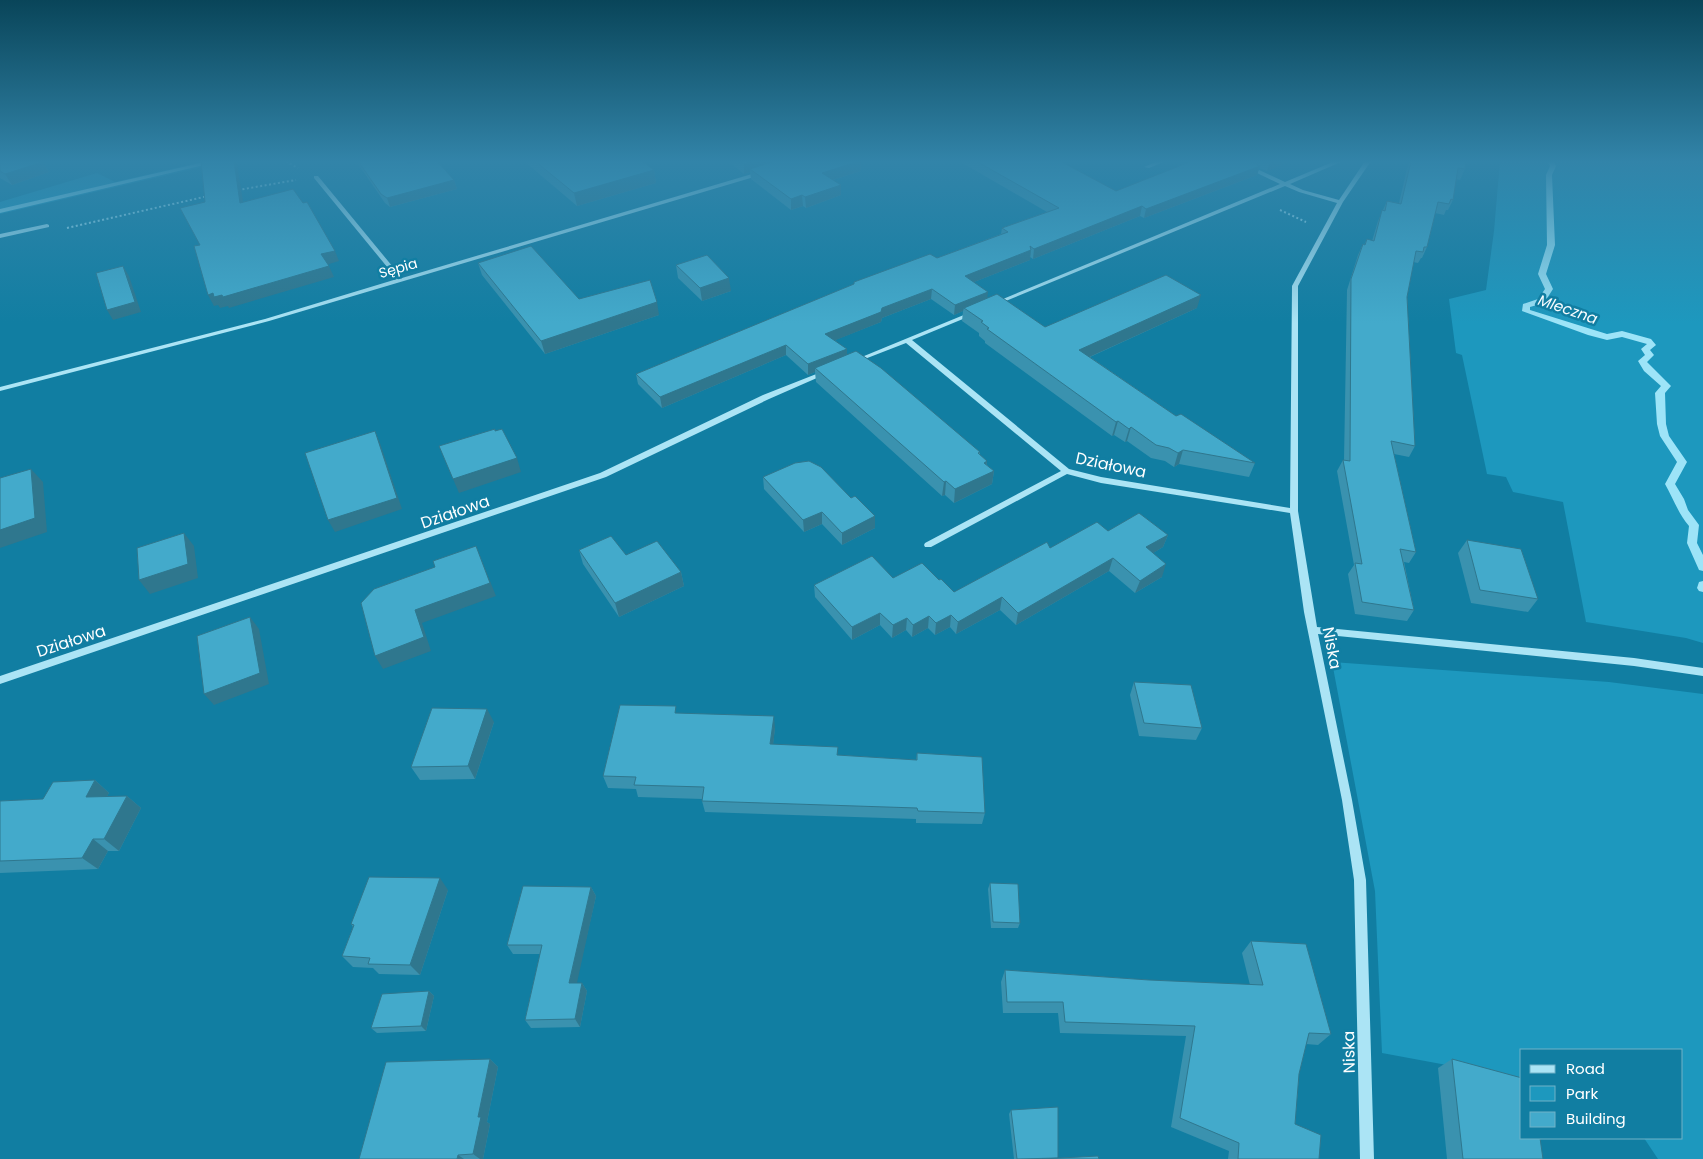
<svg xmlns="http://www.w3.org/2000/svg" width="1703" height="1159" viewBox="0 0 1703 1159" font-family="Poppins,sans-serif">
<style>
.green{fill:#1d98be}
.lines{fill:none;stroke-linecap:round;stroke-linejoin:round}
.stream{fill:#9de4f8;fill-rule:evenodd}
.path{stroke:#abe4f5;stroke-width:2;stroke-dasharray:2 2.5;stroke-linecap:butt}
.minor{fill:#abe4f5;fill-rule:evenodd}
.wall{fill:#3a92af}
.shaded-wall{fill:#2f778e}
.building{fill:#43aacb;stroke:#2f778e}
.labels{text-anchor:middle;dominant-baseline:central;stroke-width:5;stroke-linejoin:round;paint-order:stroke}
.far-street-label{font-size:14px;fill:#fff;stroke:#117ea2}
.far-water-label{font-size:15px;font-style:italic;fill:#f8fdff;stroke:#117ea2}
.street-label{font-size:16px;fill:#fff;stroke:#117ea2}
</style>
<rect width="100%" height="100%" fill="#117ea2"/>
<g class="green">
<path d="M205 161H228L0 214V202L97 173 115 182Z"/>
<path d="M1500 161H1703V643L1686 638 1586 622 1563 502 1513 492 1506 477 1487 474 1462 355 1456 353 1449 299 1486 290 1494 231Z"/>
<path d="M1332 662 1609 682 1703 694V1159H1658L1644 1138H1682V1050H1522V1079L1382 1053 1375 891Z"/>
</g>
<g class="lines">
<g class="stream">
<path d="M209 161H221L0 213V209Z"/>
<path d="M1547 161H1553L1556 166 1552 175 1555 245 1546 274 1553 289 1544 303 1530 307V310L1607 334 1622 331 1651 339 1656 345 1650 350 1654 355 1647 362 1671 386 1665 393 1666 424 1669 436 1687 462 1675 484 1684 499 1688 510 1699 525 1697 543 1703 555V571L1699 570 1687 543 1689 526C1678 513 1673 498 1665 484L1677 462 1660 436 1657 424 1655 393 1661 386 1644 371 1638 361 1645 355 1641 349 1647 344 1622 337 1607 340 1588 335 1522 311 1523 304 1538 299 1545 289 1538 274 1547 245 1546 175 1550 166Z"/>
<path d="M1703 581V592L1699 591 1697 588 1699 582Z"/>
</g>
<g class="path">
<path d="M286 161 298 168"/>
<path d="M238 190 296 180"/>
<path d="M1280 210 1306 222"/>
<path d="M67 228 208 196"/>
</g>
<g class="minor">
<path d="M1158 161H1166L1149 168 1144 167Z"/>
<path d="M1232 161H1240L1285 182 1335 161H1343L1290 184 1303 190 1339 200 1365 161H1371L1343 202 1298 286V511L1317 627 1634 658 1703 668V676L1634 666 1318 634 1352 800 1366 880 1374 1159H1360L1354 880 1342 800 1304 612 1290 513 1101 483 1067 474 931 547H925L924 545 925 543 1061 471 906 343 857 362H853L852 361 971 312H975V314L912 340 1069 469 1101 477 1290 508 1292 286 1337 203 1299 192 1285 186 996 305 994 306 991 304 1280 184Z"/>
<path d="M762 171 765 173 764 174 269 321 0 391V387L265 319 397 279 314 178V176H318L402 278Z"/>
<path d="M47 224 49 225V227L0 238V234Z"/>
<path d="M824 371 826 372V374L769 399 606 477 0 684V676L600 473 763 395Z"/>
</g>
</g>
<g class="wall">
<path d="M0 161 43 162 49 172 12 185 0 178Z"/>
<path d="M356 161H406L409 164 454 180 457 189 390 207 385 203Z"/>
<path d="M524 161H642L654 170 656 183 577 206Z"/>
<path d="M728 161H861V171L833 180 841 195 806 208 803 206 791 210 751 179 750 172 744 174Z"/>
<path d="M959 161H1060L1116 191 1192 161H1290L1267 171 1259 168 1257 175 1144 218 1140 216 1033 259 1030 257V260L974 282 987 298 1045 327 1197 308 1090 357 1176 416 1255 463 1249 477 1179 464 1174 467 1165 461 1151 458 1127 441 1125 442 1114 435 1112 436 985 343V341L979 336V333L962 321 963 311 954 315 931 299 882 318 881 322 835 340 847 355 980 452V455L987 461V465L994 471 992 484 954 503 945 495 942 496 816 382 815 372 808 375 786 355 662 408 638 384 636 374 854 284V282L937 258 1001 234 1002 228 1047 212Z"/>
<path d="M1410 161H1466L1465 169 1460 180 1456 179 1453 200 1448 210H1446L1444 215 1435 213 1427 247 1422 258H1421L1418 263 1413 262 1407 297 1415 446 1409 457 1394 454 1416 552 1409 563 1404 562 1414 610 1407 621 1355 614 1348 574 1354 565 1337 471 1343 460H1344L1347 290 1358 255 1363 244 1364 245 1367 239 1372 241 1378 221 1387 201 1399 203 1407 169Z"/>
<path d="M478 263 579 299 659 315 545 354 482 275Z"/>
<path d="M676 265 731 291 702 301 678 278Z"/>
<path d="M763 477 875 528 842 545 822 524 804 532 764 489Z"/>
<path d="M1108 531 1168 535 1163 547 1153 553 1162 577 1135 593 1109 571 1016 625 1000 610 956 634 950 627 935 635 928 628 912 637 906 630 892 638 880 625 852 640 815 597 814 585 893 578 939 580 954 592 1050 548Z"/>
<path d="M1467 540 1538 599 1528 612 1471 603 1458 553Z"/>
<path d="M579 550 681 572 684 586 619 617 583 564Z"/>
<path d="M1134 682 1202 728 1196 740 1139 736 1130 695Z"/>
<path d="M678 713 775 728 773 744 838 755 916 760 917 753 985 813 982 824 916 823V819L705 812 702 801V799L638 797 636 789 608 788 603 776Z"/>
<path d="M494 722 475 779 420 780 411 767Z"/>
<path d="M95 780 109 793 107 796H127L141 808 119 851H108L98 869 0 873V801L43 799Z"/>
<path d="M990 883 1020 923 1018 928H991L988 889Z"/>
<path d="M591 887 596 896 576 983H582L587 991 580 1027 531 1028 525 1020 540 954H513L507 945Z"/>
<path d="M448 890 420 975 379 974 373 968 353 967 342 956 353 927 351 924Z"/>
<path d="M1251 941 1331 1034 1318 1045 1306 1044 1299 1074 1295 1124 1319 1159H1228L1229 1151 1171 1127 1186 1036 1060 1033 1058 1013H1003L1001 982 1005 970 1149 980 1250 985 1242 953Z"/>
<path d="M429 991 434 996 426 1031 377 1033 371 1028Z"/>
<path d="M490 1059 498 1067 487 1122 490 1124 483 1159H359Z"/>
<path d="M1452 1059 1543 1159H1447L1438 1068Z"/>
<path d="M1011 1110 1058 1158 1099 1159H1014L1009 1114Z"/>
</g>
<g class="shaded-wall">
<path d="M171 161H182L173 164Z"/>
<path d="M234 161H236L237 163 245 214 240 203Z"/>
<path d="M753 161H787L750 169V172L744 174V164Z"/>
<path d="M860 161H861V171L823 183 822 173Z"/>
<path d="M1272 161H1290L1267 171 1270 162Z"/>
<path d="M43 162 49 172 12 185 5 174Z"/>
<path d="M1260 166 1257 175 1144 218 1146 209Z"/>
<path d="M654 170 656 183 577 206 574 193Z"/>
<path d="M454 180 457 189 390 207 387 198Z"/>
<path d="M841 185V195L806 208 805 197Z"/>
<path d="M802 195 803 206 791 210V199Z"/>
<path d="M1142 206 1140 216 1033 259 1034 249Z"/>
<path d="M1031 250 1030 260 964 286 965 276Z"/>
<path d="M335 251 339 261 326 265 321 254Z"/>
<path d="M123 266 129 276 141 312 113 320 107 310Z"/>
<path d="M329 266 334 277 229 308 228 306 220 308 218 305 214 306 208 295Z"/>
<path d="M729 278 731 291 702 301 700 288Z"/>
<path d="M932 289 931 299 882 318 881 322 826 344 825 334 882 308Z"/>
<path d="M988 292 987 302 964 308 963 311 954 315 955 305Z"/>
<path d="M1201 295 1197 308 1076 363 1079 350Z"/>
<path d="M657 302 659 315 545 354 541 341Z"/>
<path d="M786 345V355L662 408 660 397Z"/>
<path d="M847 349V359L815 368V372L808 375V364Z"/>
<path d="M1118 421 1114 435 1112 436 1116 422Z"/>
<path d="M1131 427 1127 441 1125 442 1129 429Z"/>
<path d="M375 431 380 443 402 509 335 532 328 520Z"/>
<path d="M1183 450 1179 464 1174 467 1178 453Z"/>
<path d="M517 458 521 472 459 493 453 479Z"/>
<path d="M987 461 985 475 994 471 992 484 954 503 955 489 984 463Z"/>
<path d="M31 469 43 482 47 532 0 548V530Z"/>
<path d="M946 481 945 495 942 496 944 482Z"/>
<path d="M822 512V524L804 532 803 520Z"/>
<path d="M875 516V528L842 545V533Z"/>
<path d="M184 533 194 546 198 578 150 594 139 580Z"/>
<path d="M1168 535 1163 547 1142 560 1146 547Z"/>
<path d="M476 546 496 596 422 623 431 651 383 669 375 656 415 610Z"/>
<path d="M1113 558 1109 571 1016 625 1018 613Z"/>
<path d="M1166 564 1162 577 1135 593 1140 581Z"/>
<path d="M681 572 684 586 619 617 615 603Z"/>
<path d="M1002 597 1000 610 956 634 958 622Z"/>
<path d="M880 613V625L852 640V627Z"/>
<path d="M951 615 950 627 935 635 936 623Z"/>
<path d="M929 616 928 628 912 637 913 625Z"/>
<path d="M250 617 259 629 269 684 214 705 204 694Z"/>
<path d="M907 618 906 630 892 638 893 625Z"/>
<path d="M487 709 494 722 475 779 468 766Z"/>
<path d="M774 716 775 728 772 756 770 744Z"/>
<path d="M95 780 109 793 100 809 86 797Z"/>
<path d="M127 796 141 808 119 851 104 839Z"/>
<path d="M93 839 108 851 98 869 82 858Z"/>
<path d="M440 878 448 890 420 975 410 965Z"/>
<path d="M591 887 596 896 575 992 569 983Z"/>
<path d="M582 983 587 991 580 1027 575 1019Z"/>
<path d="M429 991 434 996 426 1031 421 1026Z"/>
<path d="M490 1059 498 1067 487 1122 490 1124 483 1159H480L473 1154 478 1117Z"/>
<path d="M458 1155 464 1159H457Z"/>
</g>
<g class="building">
<path d="M0 161H42L43 162 5 174 0 171Z"/>
<path d="M201 161H234L240 203 293 189 303 203 307 202 335 251 321 254 329 266 223 297 222 295 214 297 213 293 208 295 194 246 200 245 180 208 205 202Z"/>
<path d="M358 161H406L409 164 420 161H437L454 180 387 198 381 194Z"/>
<path d="M535 161H642L654 170 574 193Z"/>
<path d="M740 161H753L744 164Z"/>
<path d="M775 161H860L822 173 841 185 805 197 802 195 791 199 750 169Z"/>
<path d="M976 161H1060L1116 191 1192 161H1250L1260 166 1146 209 1142 206 1034 249 1030 246 1031 250 965 276 988 292 955 305 932 289 882 308 881 312 825 334 847 349 808 364 786 345 660 397 636 374 854 284V282L930 254 937 258 1008 232 1002 228 1059 208Z"/>
<path d="M1411 161H1466L1465 169 1458 168 1453 200 1451 199 1449 204 1438 202 1427 247H1424L1423 252 1416 251 1407 297 1415 446 1391 441 1416 552 1400 549 1414 610 1362 602 1355 563 1362 564 1343 460 1350 461 1351 279 1363 244 1365 245 1367 239 1374 241 1382 210 1385 211 1387 201 1401 204Z"/>
<path d="M531 246 579 299 650 280 657 302 541 341 478 263Z"/>
<path d="M707 255 729 278 700 288 676 265Z"/>
<path d="M123 266 135 302 107 310 96 273Z"/>
<path d="M1166 275 1201 295 1079 350 1176 416 1181 414 1255 463 1183 450 1178 453 1169 448 1156 445 1131 427 1129 429 1118 421 1116 422 987 329 989 328 981 322 983 321 964 308 997 294 1045 327Z"/>
<path d="M856 351 881 368 980 452 978 453 987 461 984 463 994 471 955 489 946 481 944 482 815 368Z"/>
<path d="M495 429V431L502 429 517 458 453 479 439 446Z"/>
<path d="M375 431 397 498 328 520 305 453Z"/>
<path d="M809 461 821 467 851 498 855 496 875 516 842 533 822 512 803 520 763 477 795 463Z"/>
<path d="M31 469 35 518 0 530V478Z"/>
<path d="M1139 513 1168 535 1146 547 1166 564 1140 581 1113 558 1018 613 1002 597 958 622 951 615 936 623 929 616 913 625 907 618 893 625 880 613 852 627 814 585 872 556 893 578 922 563 939 580 941 579 954 592 1047 542 1050 548 1097 522 1108 531Z"/>
<path d="M184 533 188 564 139 580 137 548Z"/>
<path d="M611 536 626 555 657 541 681 572 615 603 579 550Z"/>
<path d="M1467 540 1521 549 1538 599 1480 590Z"/>
<path d="M476 546 490 583 415 610 424 637 375 656 361 603 374 589 435 567 433 561Z"/>
<path d="M250 617 260 673 204 694 197 636Z"/>
<path d="M1134 682 1191 685 1202 728 1144 723Z"/>
<path d="M620 705 676 706 675 713 774 716 770 744 838 747 837 755 917 760V753L982 757 985 813 918 811 917 808 702 801 704 787 634 785 636 777 603 776Z"/>
<path d="M432 708 487 709 468 766 411 767Z"/>
<path d="M95 780 86 797 127 796 104 839H93L82 858 0 861V801L43 799 53 782Z"/>
<path d="M369 877 440 878 410 965 368 964 370 958 342 956 354 925 351 924Z"/>
<path d="M990 883 1018 884 1020 923 993 922Z"/>
<path d="M523 886 591 887 569 983H582L575 1019 525 1020 542 945H507Z"/>
<path d="M1251 941 1306 944 1331 1034 1309 1033 1299 1074 1295 1124 1321 1135 1319 1159H1238L1239 1143 1180 1118 1195 1026 1065 1022 1063 1002H1007L1005 970 1149 980 1263 985Z"/>
<path d="M429 991 421 1026 371 1028 382 994Z"/>
<path d="M490 1059 478 1117H481L473 1154 458 1155 457 1159H359L386 1062Z"/>
<path d="M1452 1059 1522 1078V1138H1540L1543 1159H1463Z"/>
<path d="M1058 1107V1158L1017 1159 1011 1110Z"/>
<path d="M1098 1156 1099 1159H1042Z"/>
</g>
<linearGradient id="sky" x2="0" y2="1"><stop stop-color="#094559"/><stop offset="0.5" stop-color="#3284a9"/><stop offset="1" stop-color="#3284a9" stop-opacity="0"/></linearGradient>
<rect width="1703" height="323" fill="url(#sky)"/>
<g class="labels">
<g class="far-street-label">
<text transform="translate(398 268) rotate(-16)">Sępia</text>
</g>
<g class="far-water-label">
<text transform="translate(1568 309) rotate(19)">Mleczna</text>
</g>
<g class="street-label">
<text transform="translate(1111 465) rotate(12)">Działowa</text>
<text transform="translate(455 512) rotate(-19)">Działowa</text>
<text transform="translate(71 641) rotate(-18)">Działowa</text>
<text transform="translate(1332 648) rotate(79)">Niska</text>
<text transform="translate(1349 1052) rotate(-91)">Niska</text>
</g>
</g>
<rect x="1520" y="1049" width="162" height="90" fill="#117ea2" stroke="#70b2c7"/>
<rect x="1530" y="1065" width="25" height="8" fill="#abe4f5" stroke="#70b2c7"/>
<text x="1566" y="1074" font-size="15" fill="#ffffff">Road</text>
<rect x="1530" y="1086" width="25" height="15" fill="#1d98be" stroke="#70b2c7"/>
<text x="1566" y="1099" font-size="15" fill="#ffffff">Park</text>
<rect x="1530" y="1112" width="25" height="15" fill="#43aacb" stroke="#70b2c7"/>
<text x="1566" y="1124" font-size="15" fill="#ffffff">Building</text>
</svg>
